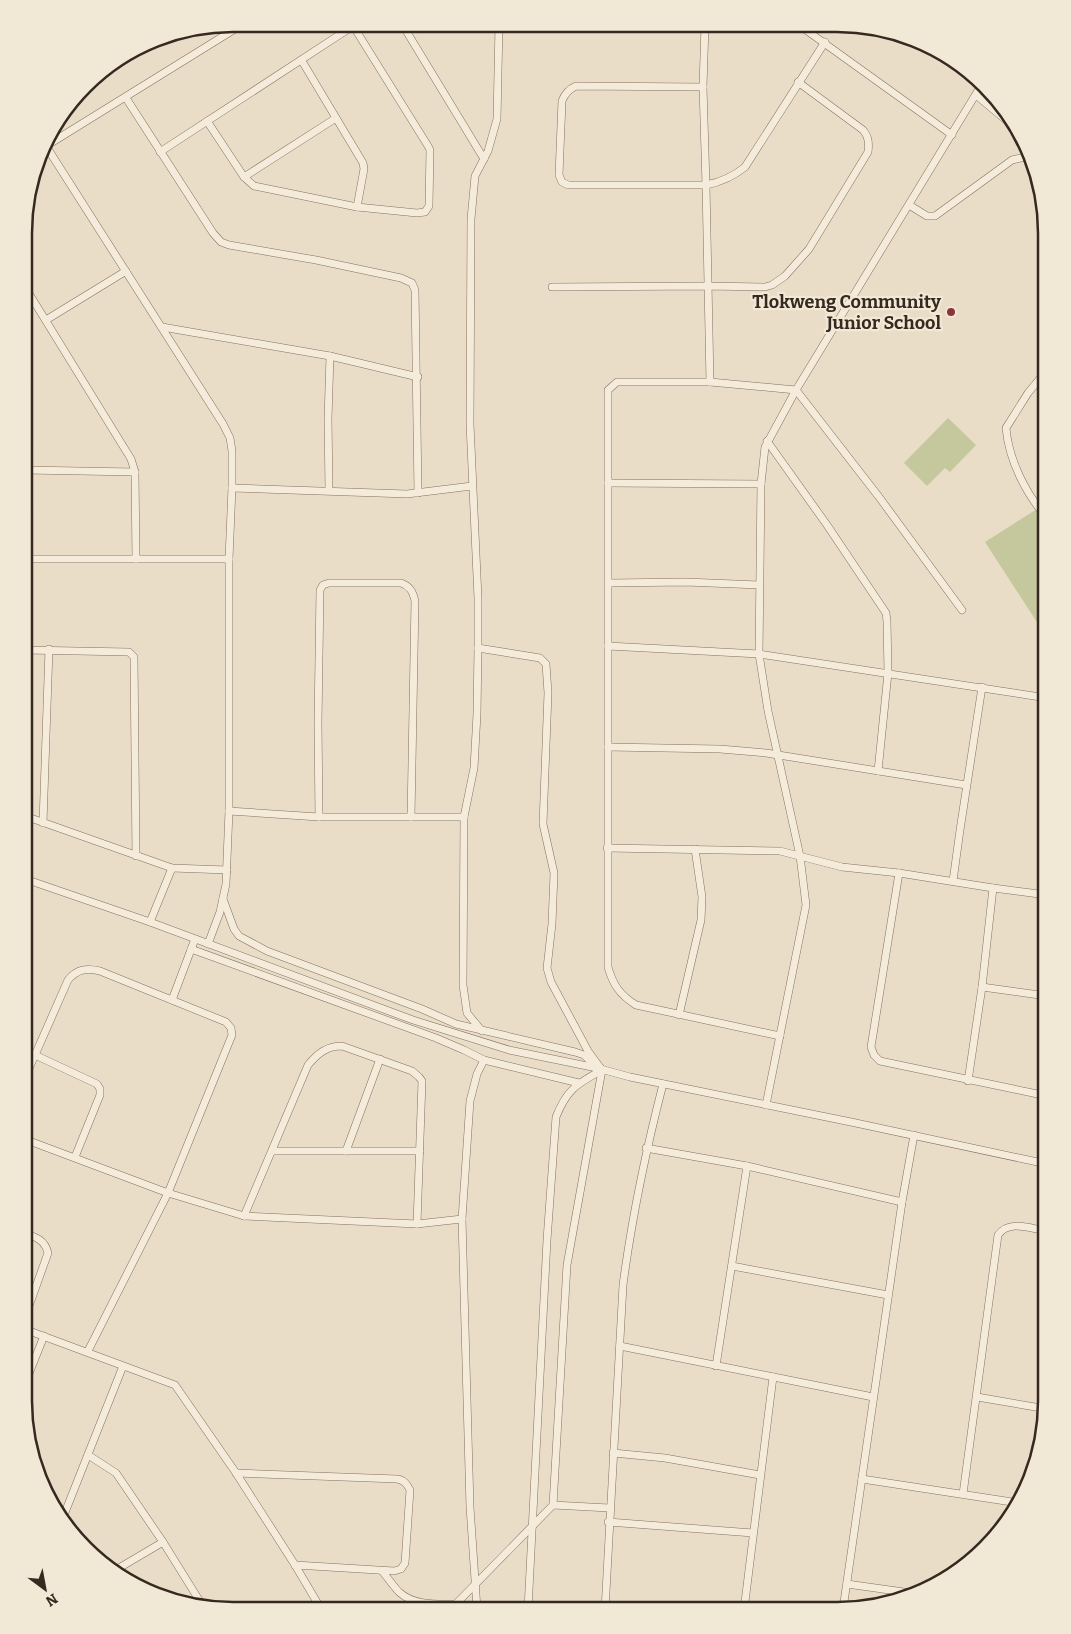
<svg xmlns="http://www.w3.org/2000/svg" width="1071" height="1634" viewBox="0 0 1071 1634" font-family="Bitter,serif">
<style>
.green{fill:#c5c79c}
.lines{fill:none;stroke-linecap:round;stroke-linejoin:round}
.minor-casing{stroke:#84705e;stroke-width:8}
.minor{stroke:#f5ebda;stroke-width:7}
.poi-dot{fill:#8d343b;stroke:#f2e8d6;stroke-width:2}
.labels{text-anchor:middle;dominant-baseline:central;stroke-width:4.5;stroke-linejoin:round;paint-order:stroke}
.poi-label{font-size:18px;font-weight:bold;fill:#362920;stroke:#f2e8d6;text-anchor:end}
.rim{fill:none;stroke:#362920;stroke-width:2.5}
</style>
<rect width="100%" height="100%" fill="#eaddc7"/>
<g class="green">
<path d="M948 418 976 445 950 472 945 468 927 486 904 463Z"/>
<path d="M1037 509 1047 525V627L1042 630 985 542Z"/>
</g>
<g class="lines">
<defs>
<g id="minor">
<path d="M402 24 484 159"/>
<path d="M705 25 703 87 706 185 710 382"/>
<path d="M799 25 952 135"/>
<path d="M917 40 926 46 933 48"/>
<path d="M302 61 363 163 364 169 357 207"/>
<path d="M703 87 576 86C569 89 565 93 562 101L559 175 562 182 568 185H706C721 182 734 176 745 167L825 42"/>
<path d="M976 95 1018 130"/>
<path d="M126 98 213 233 221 242 229 245 316 260 401 278 412 283 415 290 418 493"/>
<path d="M207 121 244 177 254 186 357 207 417 213 425 212 429 206 430 150 428 146 352 24"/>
<path d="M46 146 223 424 230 438 232 451V488L229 559V811L226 884 220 912 208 944"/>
<path d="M46 146 243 24"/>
<path d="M160 152 353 26"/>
<path d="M244 177 336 118"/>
<path d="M909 205 927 216H935L1012 160 1025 157 1033 163"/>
<path d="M25 287 131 459 135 472 136 559"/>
<path d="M552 287 707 286 765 287 772 285 785 276 809 249 868 152C869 144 869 137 863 130L798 82"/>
<path d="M46 320 126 271"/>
<path d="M162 327 330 356 418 377"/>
<path d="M767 441 827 525 886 613 887 621 888 673 878 771"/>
<path d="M25 470 135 472"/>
<path d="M608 483 761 484"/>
<path d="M232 488 407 494 472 486"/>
<path d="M329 490 328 419 330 356"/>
<path d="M1047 518C1026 494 1009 461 1006 428L1028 393 1047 370"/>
<path d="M25 559H229"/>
<path d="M609 583 686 582 759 585"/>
<path d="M608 646 759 654 1047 698"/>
<path d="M478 648 540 658 546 664 548 693 543 824 554 873 552 924 547 968 551 982 588 1051 602 1070 567 1265 553 1505"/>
<path d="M25 650 129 652 134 657 136 856"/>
<path d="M608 747 720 749 766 753 966 785"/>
<path d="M229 811 319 817H464"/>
<path d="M25 816 172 868 227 870"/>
<path d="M319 817 318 723 320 590 323 585 329 583H401C410 586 413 592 415 601L411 817"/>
<path d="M43 823 49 649"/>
<path d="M607 848 780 851 842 867 899 873 993 888 1047 895"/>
<path d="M899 873 871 1047 874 1055 880 1061 1047 1096"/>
<path d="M25 879 150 922 413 1020 509 1050 597 1068 630 1077 851 1122 1047 1164"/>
<path d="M953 881 960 830 982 687"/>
<path d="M223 899 234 929 239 936 267 951 422 1009 456 1024 575 1052 584 1055 591 1062"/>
<path d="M150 922 172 868"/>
<path d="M191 949 436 1038 464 1050 484 1060"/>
<path d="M982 987 1047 996"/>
<path d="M172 1000 195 939"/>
<path d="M679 1015 701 920 702 897 695 849"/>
<path d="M482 1031 467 1013 463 985 464 817 474 768 477 714 478 648V598L470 424 471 219 475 176 488 151 497 119 499 25"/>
<path d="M780 1036 636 1005C620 995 613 985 608 967V390L617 382H710L796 390 879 497 962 610"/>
<path d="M35 1055 97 1084 100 1089V1095L75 1157"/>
<path d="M24 1080 68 980C77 969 86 968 100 971L226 1022 231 1028 232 1035 168 1193 88 1351"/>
<path d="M968 1081 982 987 993 888"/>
<path d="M766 1105 806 905 800 856 768 711 759 654 761 484 765 447 796 390 982 84"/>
<path d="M24 1139 168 1193 244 1216 417 1224 462 1219"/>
<path d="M646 1148 747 1166 902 1202"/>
<path d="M272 1151H420"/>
<path d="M346 1151 380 1059"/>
<path d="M244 1216 308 1065C318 1053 327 1046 342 1046L412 1071 419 1077 422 1081 417 1224"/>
<path d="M732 1266 888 1295"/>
<path d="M24 1320 48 1253C45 1240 36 1237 24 1233"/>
<path d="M24 1329 175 1385 236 1473 295 1565 321 1609"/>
<path d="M620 1346 873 1397"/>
<path d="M716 1366 747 1166"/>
<path d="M24 1386 44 1336"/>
<path d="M977 1397 1047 1409"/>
<path d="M613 1453 665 1458 760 1475"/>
<path d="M88 1455 116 1473 163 1542 204 1608"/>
<path d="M236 1473 397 1479C404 1480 407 1484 410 1490L405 1563 401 1569 394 1571 295 1565"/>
<path d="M862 1479 1019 1503"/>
<path d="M963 1494 998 1235C1009 1219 1031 1229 1047 1231"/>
<path d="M62 1520 123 1366"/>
<path d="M608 1522 753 1533"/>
<path d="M114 1571 163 1542"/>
<path d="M382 1571C388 1578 393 1586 399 1592 414 1606 437 1604 456 1604"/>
<path d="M847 1584 918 1594"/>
<path d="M451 1609 553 1505 609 1508"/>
<path d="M477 1609 470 1507 462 1219 470 1101 477 1074 484 1060 579 1083"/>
<path d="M528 1609 547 1240 556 1117C567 1089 577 1084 602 1070"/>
<path d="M843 1609 902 1202 914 1135"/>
<path d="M605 1610 623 1285C632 1217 646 1150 663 1084"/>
<path d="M744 1610 773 1377"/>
</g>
</defs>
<use href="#minor" class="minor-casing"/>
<use href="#minor" class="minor"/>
</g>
<circle class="poi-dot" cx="951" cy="312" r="5"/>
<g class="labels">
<g class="poi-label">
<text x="941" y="302">Tlokweng Community<tspan x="941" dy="21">Junior School</tspan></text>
</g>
</g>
<path d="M0 0H1071V1634H0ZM233 32H837A201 201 0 0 1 1038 233V1401A201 201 0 0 1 837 1602H233A201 201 0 0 1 32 1401V233A201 201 0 0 1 233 32Z" fill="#f2e8d6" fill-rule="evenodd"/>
<path class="rim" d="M233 32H837A201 201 0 0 1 1038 233V1401A201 201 0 0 1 837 1602H233A201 201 0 0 1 32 1401V233A201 201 0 0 1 233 32Z"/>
<g transform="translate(45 1589) rotate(148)" stroke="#f2e8d6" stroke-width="4" paint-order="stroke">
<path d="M0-4L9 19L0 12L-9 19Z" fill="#362920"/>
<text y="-8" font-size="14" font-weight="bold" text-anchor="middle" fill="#362920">N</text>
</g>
</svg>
